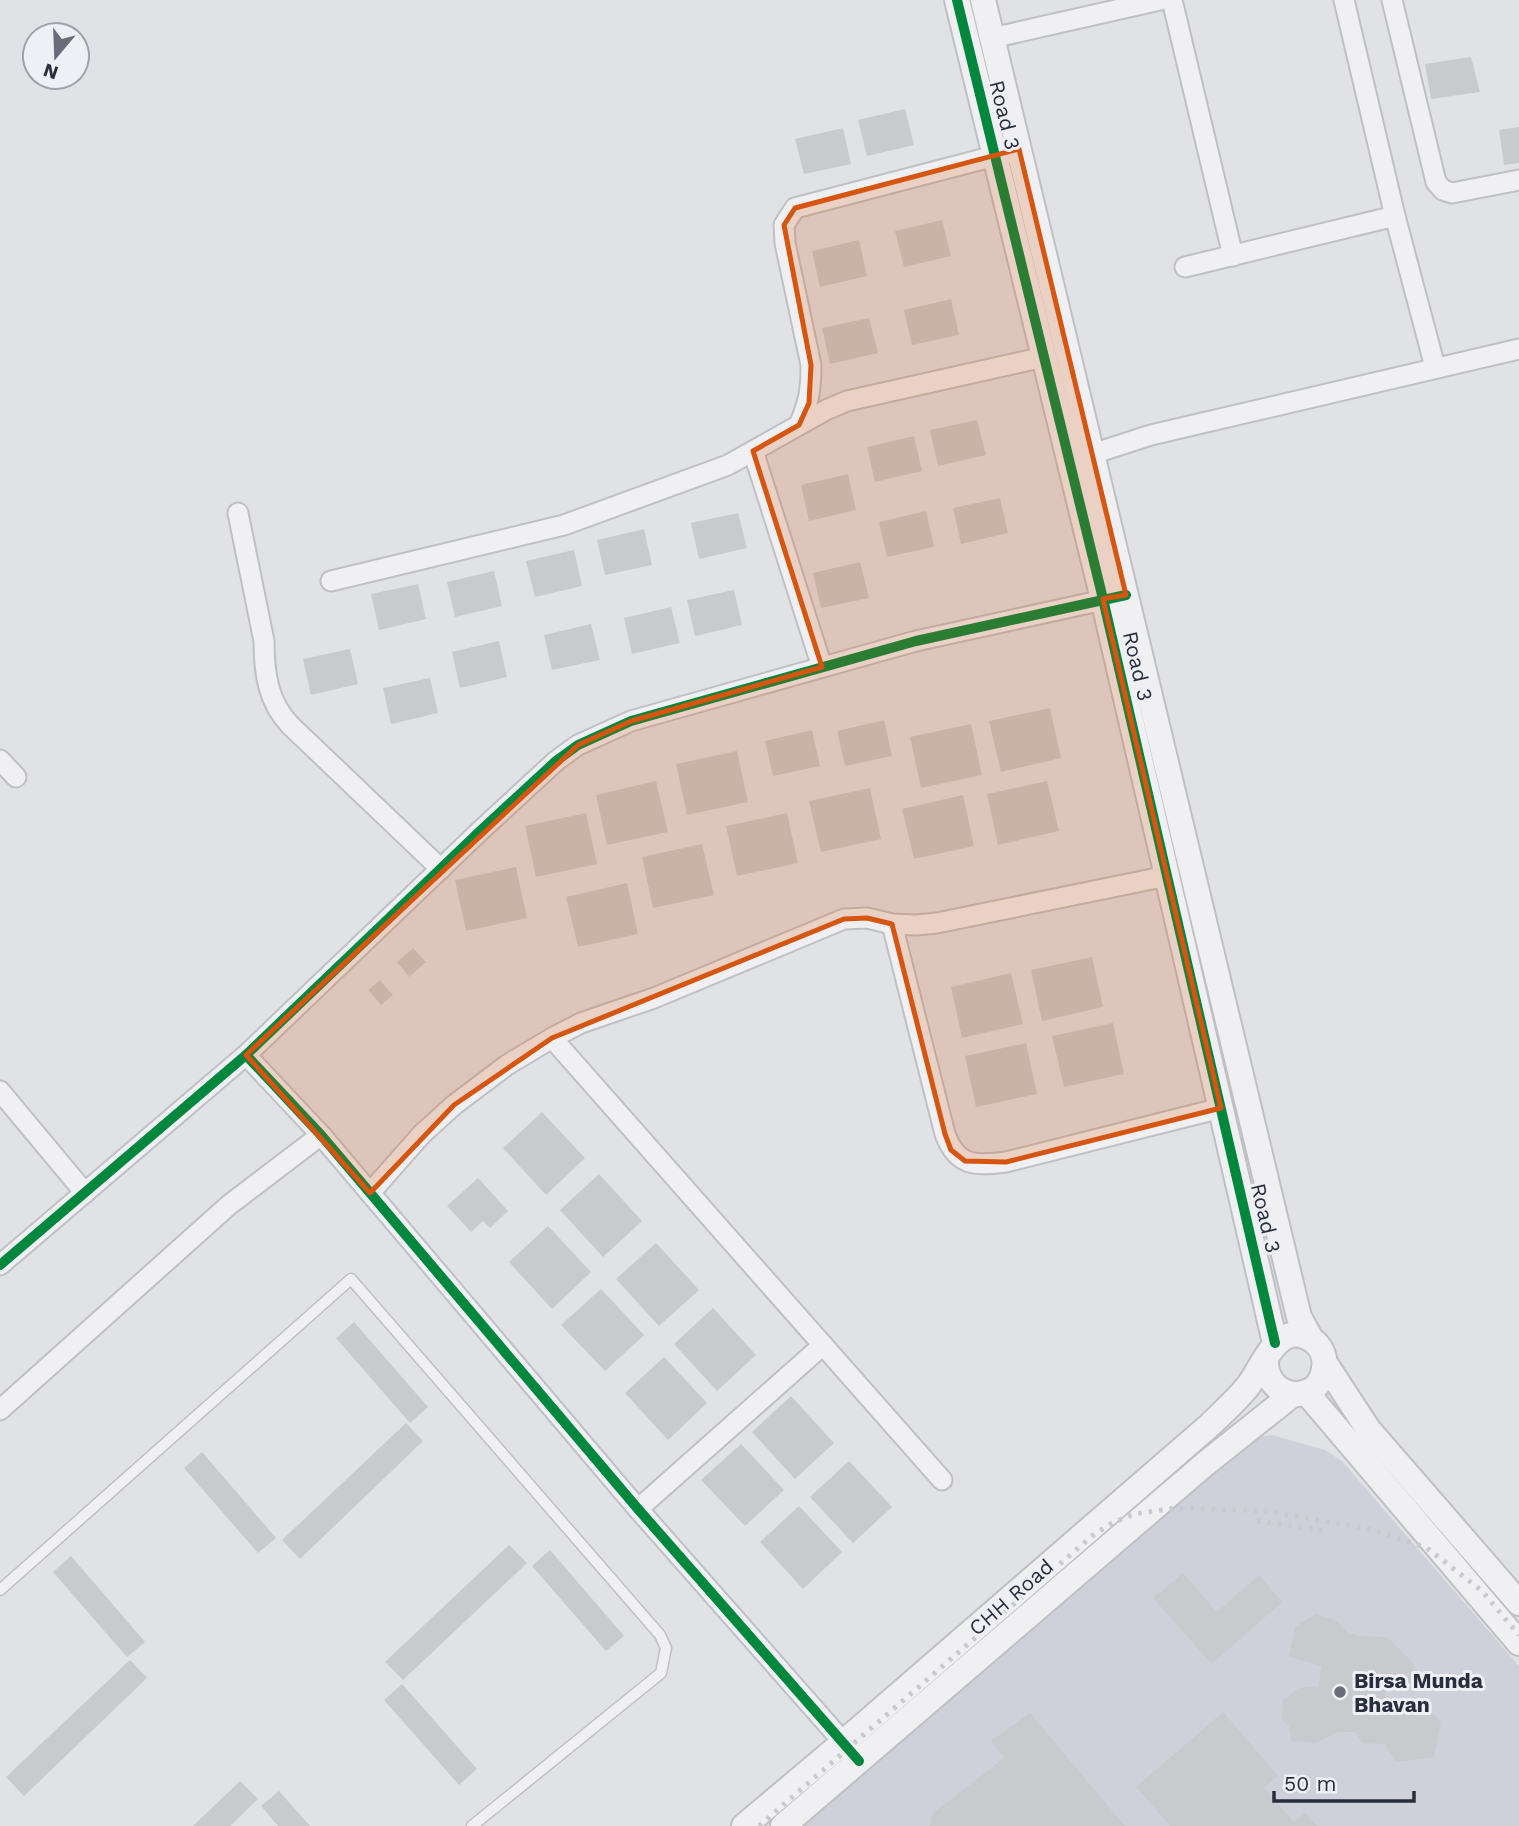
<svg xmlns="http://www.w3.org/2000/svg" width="1519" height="1826" viewBox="0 0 1519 1826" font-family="'Work Sans',sans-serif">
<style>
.built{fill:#ced1d9}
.building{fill:#c9cace}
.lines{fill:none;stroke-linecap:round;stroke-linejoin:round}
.service-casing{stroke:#bfc0c4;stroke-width:13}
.minor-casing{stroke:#bfc0c4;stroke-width:23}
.tertiary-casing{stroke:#bfc0c4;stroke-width:28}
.service{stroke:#f0f0f2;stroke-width:10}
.minor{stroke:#f0f0f2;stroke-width:19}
.tertiary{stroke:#f0f0f2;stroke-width:24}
.rail{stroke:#c9cace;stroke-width:5;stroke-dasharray:3.5 7;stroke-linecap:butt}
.cycleway-casing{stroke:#eef0f5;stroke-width:15}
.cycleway{stroke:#00873e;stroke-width:10}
.marked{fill:#d55511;fill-opacity:0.2;stroke:#d55511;stroke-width:5;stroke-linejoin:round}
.poi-dot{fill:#686d79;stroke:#eef0f5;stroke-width:2.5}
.labels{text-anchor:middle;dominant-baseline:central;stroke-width:6;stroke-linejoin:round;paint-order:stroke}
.street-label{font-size:21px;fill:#282e3e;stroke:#eef0f5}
.poi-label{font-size:21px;font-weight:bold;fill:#282e3e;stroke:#eef0f5;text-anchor:start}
</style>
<rect width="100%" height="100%" fill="#e0e2e6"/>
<path class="built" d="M1272 1435 1325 1450 1342 1461 1519 1666V1826H800L1238 1440Z"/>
<g class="building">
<path d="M1471 57 1480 92 1431 99 1425 64Z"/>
<path d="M905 109 914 145 867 156 858 120Z"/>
<path d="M1519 127V163L1504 165 1499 130Z"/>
<path d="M843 128 851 164 804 174 795 139Z"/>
<path d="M942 220 951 256 904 267 895 231Z"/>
<path d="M859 240 867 276 820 287 812 251Z"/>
<path d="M951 299 959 335 912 345 904 310Z"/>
<path d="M869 318 878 353 830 364 822 328Z"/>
<path d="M977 420 986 455 938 466 930 430Z"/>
<path d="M914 436 922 471 875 482 867 447Z"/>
<path d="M848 474 856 510 809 521 801 485Z"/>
<path d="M1000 498 1008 533 961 544 953 508Z"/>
<path d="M926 511 934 547 887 557 879 522Z"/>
<path d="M738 513 747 548 699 559 691 523Z"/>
<path d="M644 529 652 565 605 575 597 540Z"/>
<path d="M574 550 582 586 535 597 526 561Z"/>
<path d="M860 562 869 598 821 608 813 573Z"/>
<path d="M494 571 502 606 455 617 447 582Z"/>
<path d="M418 584 426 619 379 630 371 594Z"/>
<path d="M734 590 742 625 695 636 687 600Z"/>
<path d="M671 607 680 643 632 654 624 618Z"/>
<path d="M591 624 600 660 552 670 544 635Z"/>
<path d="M499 641 507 677 460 688 452 652Z"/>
<path d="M350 649 358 684 311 695 303 659Z"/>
<path d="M430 678 438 713 391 724 383 688Z"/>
<path d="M1050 708 1061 758 1001 772 989 721Z"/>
<path d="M884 720 892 756 845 766 837 731Z"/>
<path d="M971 724 982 775 921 788 910 737Z"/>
<path d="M812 730 820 766 773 776 765 741Z"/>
<path d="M737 751 748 802 687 815 676 764Z"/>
<path d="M656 781 668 832 607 845 596 795Z"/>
<path d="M1047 781 1059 831 998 845 987 794Z"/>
<path d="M870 788 881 839 821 852 809 801Z"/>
<path d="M963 795 974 846 914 859 902 809Z"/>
<path d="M586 813 597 864 536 877 525 826Z"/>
<path d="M787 813 798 863 737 876 726 826Z"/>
<path d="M702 844 714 895 653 908 642 857Z"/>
<path d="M516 867 527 918 466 931 455 880Z"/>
<path d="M627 883 638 934 578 947 566 897Z"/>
<path d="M413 948 426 962 409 977 397 962Z"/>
<path d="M1092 957 1103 1007 1042 1021 1031 970Z"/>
<path d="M1011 973 1023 1024 962 1038 951 987Z"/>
<path d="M380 980 393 995 381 1005 368 990Z"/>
<path d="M1113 1023 1124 1074 1064 1087 1052 1036Z"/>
<path d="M1026 1043 1037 1094 976 1107 965 1056Z"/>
<path d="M542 1112 585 1158 546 1195 503 1148Z"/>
<path d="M599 1174 642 1221 603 1257 560 1210Z"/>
<path d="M478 1178 508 1211 490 1228 483 1221 471 1232 447 1206Z"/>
<path d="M548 1226 591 1272 552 1309 509 1262Z"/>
<path d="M656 1243 699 1290 659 1326 616 1279Z"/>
<path d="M601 1289 644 1335 605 1371 561 1325Z"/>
<path d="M713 1308 756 1355 717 1391 674 1344Z"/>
<path d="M354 1322 428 1407 410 1423 336 1338Z"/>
<path d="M664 1357 707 1403 668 1440 625 1393Z"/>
<path d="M791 1396 834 1443 795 1479 752 1432Z"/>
<path d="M406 1423 423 1441 300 1559 282 1540Z"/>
<path d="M741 1444 784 1490 745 1526 701 1480Z"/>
<path d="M202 1452 276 1538 258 1553 184 1468Z"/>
<path d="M849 1461 892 1507 853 1543 810 1497Z"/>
<path d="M799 1506 842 1552 803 1589 760 1542Z"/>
<path d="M509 1545 527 1563 403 1680 385 1662Z"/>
<path d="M550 1550 624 1636 606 1651 532 1566Z"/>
<path d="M71 1556 145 1642 127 1657 53 1572Z"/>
<path d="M1183 1573 1217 1612 1259 1575 1282 1602 1212 1664 1153 1598Z"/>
<path d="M1316 1614 1337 1621 1347 1632 1359 1636 1387 1637 1414 1664 1412 1683 1387 1679 1385 1696 1422 1705 1441 1721 1434 1757 1396 1762 1385 1744 1363 1743 1355 1732H1338L1316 1743 1292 1741 1289 1726 1282 1720 1283 1700 1299 1688 1318 1686 1322 1666 1289 1657 1295 1627Z"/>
<path d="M130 1660 147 1678 24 1796 6 1777Z"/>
<path d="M402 1684 477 1769 459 1785 384 1700Z"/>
<path d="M1223 1712 1278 1776 1264 1788 1294 1822 1305 1813 1317 1826H1170L1136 1787Z"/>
<path d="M1030 1713 1125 1826H930L932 1814 1004 1758 991 1741Z"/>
<path d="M240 1781 258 1799 230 1826H193Z"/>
<path d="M279 1791 310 1826H278L261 1806Z"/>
</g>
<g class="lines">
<defs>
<path id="service" d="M0 1590 351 1279 660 1635 666 1648 661 1673 472 1826"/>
<g id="minor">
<path d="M1172 0 1233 256"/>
<path d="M1344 0 1395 216 1435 367"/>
<path d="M1392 0 1436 182 1443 190 1452 193 1519 180"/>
<path d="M992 38 1160 0"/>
<path d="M1185 267 1395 216"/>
<path d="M799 425C809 402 811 390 811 365L785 243 784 225 795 208 1006 153"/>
<path d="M753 451 822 667"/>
<path d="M1080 458 1151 435 1519 349"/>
<path d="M238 513 264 641C264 673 268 702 290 725L441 869"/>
<path d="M331 581 564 525 728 465 826 410 847 401 1044 357"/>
<path d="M0 760 16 777"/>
<path d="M892 924 945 1134C957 1166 974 1166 1006 1162L1221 1108"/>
<path d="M552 1038 942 1480"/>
<path d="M246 1055 480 831 556 761 578 745 631 721 916 641 1117 597"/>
<path d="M0 1091 85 1193"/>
<path d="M370 1193 422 1134 454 1105 507 1065 552 1038 581 1023 654 998 844 919 867 918 892 924 916 925 937 923 1167 876"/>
<path d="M0 1265 246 1055 321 1135 638 1509 852 1752"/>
<path d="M0 1410 229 1205 321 1135"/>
<path d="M638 1509 823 1345"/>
</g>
<g id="tertiary">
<path d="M957 0 1103 599 1275 1343"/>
<path d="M983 0 1299 1317 1311 1339"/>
<path d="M1325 1363 1368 1429 1519 1603"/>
<path d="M1306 1392 1519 1643"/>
<path d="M744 1826 844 1742 1210 1425C1223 1412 1237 1400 1248 1386 1263 1367 1278 1318 1312 1340 1321 1346 1326 1357 1324 1368 1320 1407 1263 1401 1266 1358"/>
<path d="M783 1826 1205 1464 1293 1394"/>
</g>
</defs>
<use href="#service" class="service-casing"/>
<use href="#minor" class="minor-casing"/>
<use href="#tertiary" class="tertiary-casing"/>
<use href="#service" class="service"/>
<use href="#minor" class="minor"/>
<use href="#tertiary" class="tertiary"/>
<g class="rail">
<path d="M1257 1521 1326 1531"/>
<path d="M759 1826 1092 1536 1112 1523 1134 1514 1176 1508 1267 1511 1374 1530 1427 1548 1482 1591 1519 1635"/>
</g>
<defs>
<g id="cycleway">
<path d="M957 0 1103 599 1275 1343"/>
<path d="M246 1055 480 831 556 761 578 745 631 721 916 641 1126 595"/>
<path d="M0 1265 246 1055 321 1135 638 1509 859 1761"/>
</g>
</defs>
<use href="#cycleway" class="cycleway-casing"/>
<use href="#cycleway" class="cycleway"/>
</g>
<path class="marked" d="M1019 149 1126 595 1103 599 1221 1108 1006 1162 965 1161 951 1150 945 1134 892 924 867 918 844 919 552 1038 454 1105 370 1193 246 1055 578 745 631 721 822 667 753 451 799 425 809 403 811 365 784 225 795 208Z"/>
<circle class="poi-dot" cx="1340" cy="1692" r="7"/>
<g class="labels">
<g class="street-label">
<text transform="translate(1005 115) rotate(76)">Road 3</text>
<text transform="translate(1138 666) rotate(77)">Road 3</text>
<text transform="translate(1266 1218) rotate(77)">Road 3</text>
<text transform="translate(1011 1597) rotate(-41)">CHH Road</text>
</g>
<g class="poi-label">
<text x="1354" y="1680">Birsa Munda<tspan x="1354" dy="24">Bhavan</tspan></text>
</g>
</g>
<g transform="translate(56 56) rotate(199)"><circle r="33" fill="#eef0f5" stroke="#9fa2ac" stroke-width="2"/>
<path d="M0-5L12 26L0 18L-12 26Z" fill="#686d79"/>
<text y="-10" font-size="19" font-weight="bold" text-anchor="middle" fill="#282e3e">N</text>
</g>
<path d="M1274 1791v10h140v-10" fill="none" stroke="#282e3e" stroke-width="3.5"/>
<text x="1284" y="1791" font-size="21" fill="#282e3e" stroke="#eef0f5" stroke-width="5" paint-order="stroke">50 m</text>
</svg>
